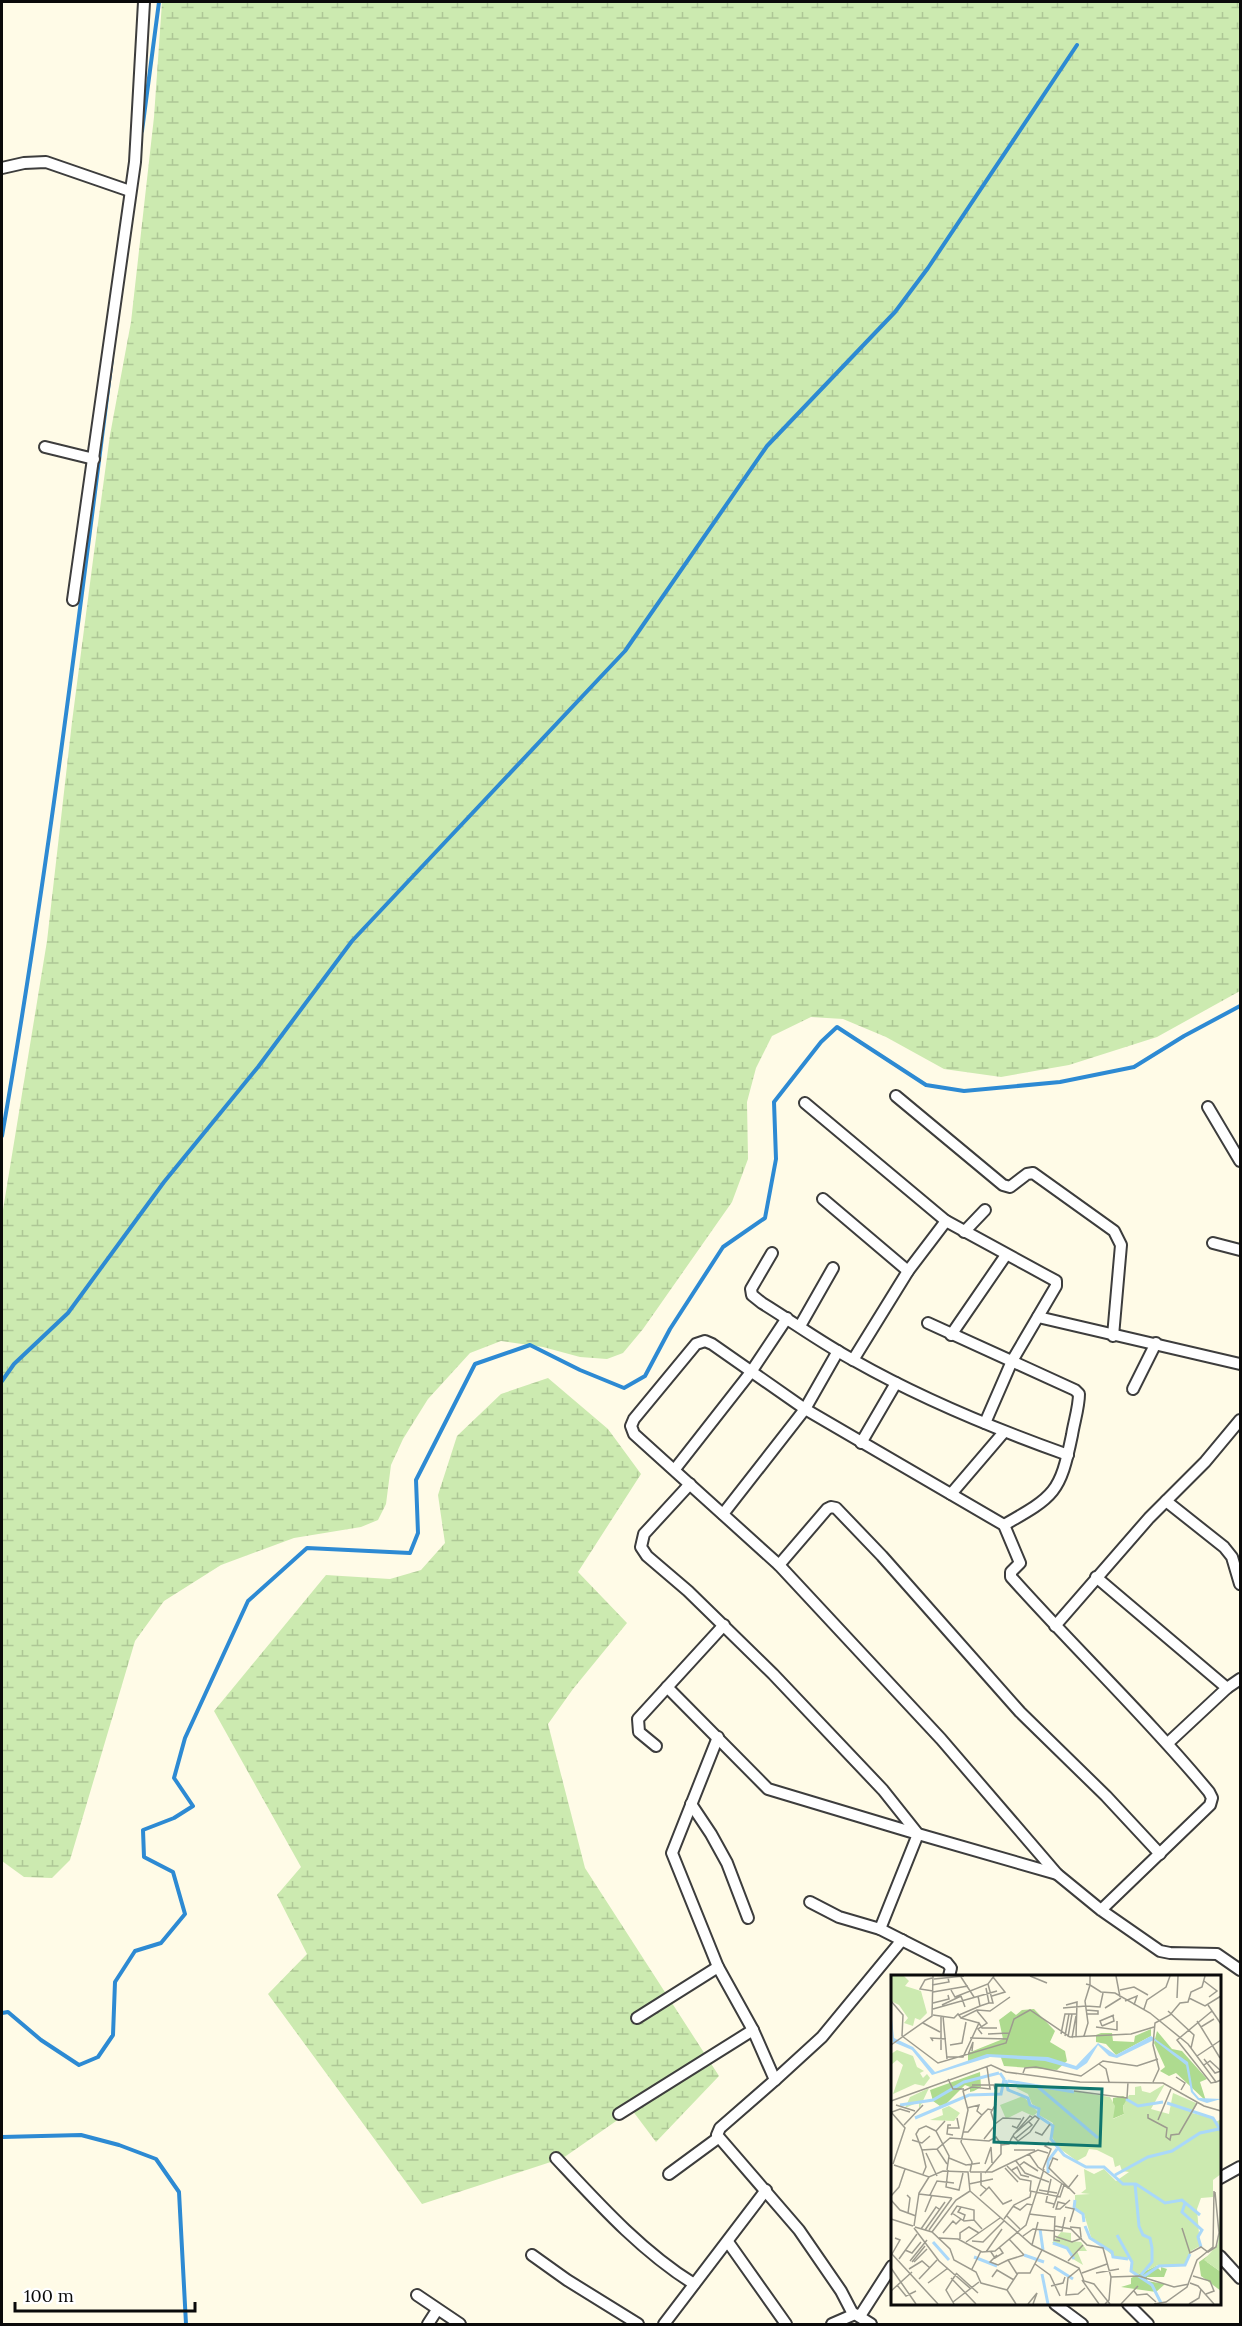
<svg xmlns="http://www.w3.org/2000/svg" width="1242" height="2326" viewBox="0 0 1242 2326" font-family="Lora,serif">
<style>
.wetland{fill:url(#wetland-marsh)}
.lines{fill:none;stroke-linecap:round;stroke-linejoin:round}
.stream{stroke:#2d8ad3;stroke-width:4}
.minor-casing{stroke:#3d3d3d;stroke-width:14}
.minor{stroke:#fff;stroke-width:10}
.inset-river{fill:none;stroke:#a9d8f9;stroke-width:3}
.inset-road{fill:none;stroke:#9d9b8f;stroke-width:1.5}
.view{fill:#0f766e;fill-opacity:0.15;stroke:#0f766e;stroke-width:3}
.inset-edge{fill:none;stroke:#0a0a0a;stroke-width:3}
</style>
<defs>
<pattern id="wetland-marsh" width="20" height="14" patternUnits="userSpaceOnUse" patternTransform="scale(1.5)"><rect width="20" height="14" fill="#cceab0"/><path d="M1 5h8M5 5V1M11 12h8M15 12V8" fill="none" stroke="#aec796"/></pattern>
</defs>
<rect width="100%" height="100%" fill="#fffbe7"/>
<g class="wetland">
<path d="M162 2H1240V991L1157 1037 1069 1065 1001 1077 944 1069 886 1037 843 1019 811 1017 772 1036 756 1068 747 1102 748 1159 732 1202 643 1329 623 1353 607 1359 580 1357 543 1347 501 1341 470 1353 428 1399 403 1439 391 1465 386 1504 378 1520 361 1527 294 1538 221 1565 164 1601 135 1641 70 1860 52 1878 24 1877 2 1861V1216L47 941 72 722 93 560 110 435 131 322 154 117Z"/>
<path d="M548 1378 608 1429 641 1474 578 1572 627 1623 573 1689 548 1724 585 1868 719 2076 656 2142 632 2110 563 2158 422 2204 268 1994 307 1954 277 1895 301 1867 214 1711 326 1575 390 1579 421 1570 445 1543 438 1495 457 1436 501 1394Z"/>
</g>
<g class="lines">
<g class="stream">
<path d="M142 131 159 2"/>
<path d="M2 1136C47 878 79 618 112 358"/>
<path d="M2 1381 14 1364 68 1313 164 1182 258 1067 352 941 625 651 767 446 895 312 928 268 1077 45"/>
<path d="M2 2013 8 2012 41 2040 79 2065 98 2057 113 2035 115 1982 135 1951 161 1943 185 1914 173 1872 144 1857 143 1830 174 1818 193 1806 174 1778 185 1738 248 1601 307 1548 410 1553 418 1533 416 1480 475 1364 530 1345 580 1370 624 1388 645 1376 670 1329 723 1247 765 1218 776 1159 774 1102 821 1042 837 1027 926 1085 964 1091 1060 1082 1134 1067 1184 1036 1240 1006"/>
<path d="M2 2137 81 2135 119 2145 156 2159 179 2192 186 2324"/>
</g>
<defs>
<g id="minor">
<path d="M2 168 24 163 46 162 130 191"/>
<path d="M45 447 94 459"/>
<path d="M73 600 135 162 144 2"/>
<path d="M896 1096 1003 1185 1010 1187 1027 1174 1033 1173 1114 1231 1121 1245 1113 1336"/>
<path d="M805 1103 946 1221 1056 1281V1286L1012 1361 985 1423"/>
<path d="M1208 1107 1240 1161"/>
<path d="M823 1199 908 1271 946 1221"/>
<path d="M964 1232 985 1210"/>
<path d="M1213 1243 1240 1250"/>
<path d="M772 1253 751 1289 752 1295 762 1303C793 1322 823 1344 855 1361 922 1399 995 1429 1068 1455"/>
<path d="M1038 1317 1240 1364"/>
<path d="M928 1323 1075 1390 1079 1394C1079 1407 1074 1422 1072 1435 1060 1493 1055 1496 1004 1525"/>
<path d="M800 1326 833 1268"/>
<path d="M951 1335 1006 1255"/>
<path d="M853 1360 908 1271"/>
<path d="M1133 1389 1156 1343"/>
<path d="M861 1443 896 1383"/>
<path d="M675 1469 751 1372 787 1318"/>
<path d="M690 1484 644 1534 641 1547 647 1556 688 1591 773 1674 883 1790 918 1834 1057 1874"/>
<path d="M951 1494 1004 1432"/>
<path d="M1166 1501 1224 1547 1232 1557 1240 1584"/>
<path d="M723 1514 805 1409 838 1351"/>
<path d="M779 1565 827 1509 831 1507 836 1508 882 1556 1020 1712 1106 1796 1160 1854"/>
<path d="M1096 1577 1227 1688 1168 1743"/>
<path d="M1055 1626 1149 1518 1205 1462 1240 1420"/>
<path d="M667 1687 768 1789 918 1834 880 1929"/>
<path d="M1227 1688 1240 1679"/>
<path d="M718 1737 672 1853 718 1967 753 2030 775 2080 720 2128 717 2135 799 2230 841 2291 853 2314"/>
<path d="M656 1746 639 1732 638 1719 724 1625"/>
<path d="M691 1804 711 1834 727 1863 748 1918"/>
<path d="M810 1902 839 1917 880 1929 947 1963 951 1968 949 1976"/>
<path d="M1101 1910 1210 1805 1212 1798 1209 1792C1147 1717 1076 1650 1011 1577V1572L1020 1563 1004 1525 805 1409 712 1344 705 1341 696 1344 634 1419 631 1426 634 1434 779 1565 941 1739 1057 1874 1101 1910 1160 1951 1170 1953 1217 1954 1240 1970"/>
<path d="M637 2018 718 1967"/>
<path d="M775 2080 822 2037 902 1940"/>
<path d="M619 2114 753 2030"/>
<path d="M556 2158C598 2203 641 2251 694 2284"/>
<path d="M669 2174 718 2138"/>
<path d="M1220 2178 1240 2167"/>
<path d="M728 2242 786 2324"/>
<path d="M532 2255 567 2280 638 2324"/>
<path d="M1220 2256 1240 2278"/>
<path d="M417 2295 460 2324"/>
<path d="M1055 2304 1082 2324"/>
<path d="M1128 2304 1148 2324"/>
<path d="M860 2316 892 2266"/>
<path d="M428 2324 437 2310"/>
<path d="M664 2324 766 2190"/>
<path d="M832 2324 855 2314 871 2324"/>
</g>
</defs>
<use href="#minor" class="minor-casing"/>
<use href="#minor" class="minor"/>
</g>
<g transform="translate(891 1975)">
<rect width="330" height="330" fill="#fffbe7"/>
<path d="M143 34 164 56 159 67 174 76 176 86 166 95 113 91 109 80 77 86V78L112 64 108 45 120 36 125 40 131 35ZM260 54V61L225 80 215 69 205 67V60L210 58H221L222 66 243 67 244 61ZM266 56 281 74 291 76 316 104 309 107 315 126 285 98 278 101 269 96 274 92 263 68ZM89 97 90 112 83 116 79 117V112L74 110 55 129 49 131 42 126 39 115ZM232 121 238 124 232 131 233 139 221 144 222 123ZM318 280 316 287 330 297V316L310 301 308 287ZM265 291 270 296V292L276 294 273 302H256V306L274 309 265 317 230 312 240 309V303Z" fill="#aedb8f"/>
<path d="M0 1H13L18 6 14 11 30 16 36 38 29 45 24 43 22 51 13 48 17 43 8 30 0 26ZM6 75 22 81 26 92 33 96 29 98 32 103 36 99 39 103 33 111 24 109 2 119 12 90 6 85 0 90V79ZM135 108 219 122 224 131 222 144 233 139 232 131 238 120H244V112L250 111 251 116 259 118 274 109 260 134 278 139 282 118 305 128 301 138 322 143 325 147 330 144V199L322 205V222L310 223 306 234 309 271 300 276 294 290H267L246 300 240 296V285L222 281 200 262 193 239 184 232V220L199 219 190 218 195 214 193 194 203 199 213 194 225 206 238 197 231 196 229 190 224 192 222 183 206 175 198 174 195 181 186 186 165 171 160 158 162 148 148 140V133L141 129 137 119 125 113ZM38 113 28 134V127L14 133 19 122ZM132 121 147 137 142 141 131 136 115 144 109 130ZM58 131 69 138 63 146 39 145 52 140 51 134ZM170 257 180 258V266L190 267 196 276H186L192 290 182 284 175 272 161 268Z" fill="#cceab0"/>
<path d="M330 223V297L313 285 327 269Z" fill="#cceab0"/>
<path d="M0 35 3 63 22 72 44 97 96 79 157 82 185 91 207 68 225 80 260 61 297 87 302 116 308 123 330 124 316 128 307 125 300 117 295 90 263 65 226 83 218 81 207 70 196 88 186 95 154 86 99 82 41 100 21 75 2 67Z" fill="#a9d8f9"/>
<path class="inset-river" d="M115 105 117 115 137 123 139 130 148 134 147 141 162 151 160 164 173 180 195 192H213L232 209H244L248 251 252 260 259 263 261 273V287L250 300M117 106 183 117M146 111 207 163M235 124 247 131 272 127M276 128 322 143 330 156M9 130 42 125 73 107 108 98M24 143 78 120 110 119 113 104 109 98M157 198V186L166 174M224 200 257 182 281 176 309 158 328 154M245 209 274 228 291 225 309 240M184 225 183 233 192 239 193 247M294 228 291 237 311 255 307 262 310 272M194 251 199 263 221 277 222 282 237 284M149 254 152 275M226 260 241 287 240 296 261 310 270 328M42 267 58 285M162 268 176 273 183 284M133 280 153 287M83 282 106 291M163 292 182 304M151 299 157 329M252 302 268 291 294 290 299 279"/>
<path class="inset-road" d="M139 1 156 8M199 1V10L210 17 224 18 259 38 297 69 325 107 330 105M225 1 229 22M70 2 83 22M41 3 34 5 29 14 42 16M43 4 73 1M313 6 326 16 318 22M97 9 102 28H98M41 10 58 7 57 3M60 15 64 22 97 9 103 1M229 15 243 12 257 20M42 17 77 11M101 21 114 17 102 2M286 23 287 1M298 23 314 31 330 21M0 26 12 40 11 61 47 88 115 68 123 44 139 35 179 62 240 59 263 52M234 26 246 21 243 30M42 28 58 24 57 20M51 30 70 21 74 32M175 30 186 27 185 62M317 30 330 49M89 31 98 28 95 13M195 31 209 32 212 18M172 33 195 31M214 33 230 23M42 34 106 16M253 34 256 25 275 12 279 1M195 35 207 36V39H195M86 36 96 48 87 54 91 59M277 36 303 60 300 73M321 36 286 65 320 108 325 107M42 40 63 43 67 39 70 43 86 35 99 36 119 22M68 40 89 31 87 21M52 41 56 84M70 43 88 48M306 46 310 52 323 44M32 48 49 57M211 51 209 46 223 40M211 51 223 46 222 41M205 52 226 55V46M310 52 329 83M97 59 118 58M170 59 174 39H185M174 61 178 39M193 61 197 48 194 26 199 10 195 9M177 62 181 39M79 63 117 64M181 63 185 41M42 66 40 63 55 64M0 70 41 41 42 1M59 70 71 68 75 47M50 75V41M77 80 82 67 81 76M306 81 330 65M56 82H72L88 48 91 53H106M313 84 324 98 330 96M208 89 215 94 218 107M313 90 319 86 330 96M132 98 134 93 145 92 190 101 212 86 246 91 267 84M285 102 294 108 290 115M57 104 62 114H73M262 107 268 94 262 70 264 48 279 40 289 28 297 27 300 17 311 12 314 1M81 110H103L104 114M183 116 236 123 237 107M0 126 100 90 115 97 189 107 272 108 313 131 330 136M5 130 24 136M76 133 88 130 86 136 91 140 97 134 101 135M0 137 14 153 2 189M1 137 9 134 19 137M257 139V143L276 153 275 162 279 165 280 160 288 159 306 128M267 145 280 114M54 146 45 156 58 181 56 195M104 149 112 143 130 144M13 150 32 130M60 150H57L56 159 62 160M121 151 126 153 133 142M57 153H68L66 143M72 157H77L91 140M144 157 151 160 159 149M124 158 139 141 142 143M93 164 104 150 100 137 105 129M124 164 141 150 138 147M21 165 31 168 39 161M110 170 118 169 120 164 122 161 123 159 144 141 148 144 139 157 127 166 122 161M46 174 56 189M31 175 25 159 28 154 35 151 45 156M123 175H144M35 178 46 201M138 179 147 175 157 178M58 183 75 190 89 188M167 185 162 183 158 193 184 219M125 186 134 198 158 207M94 189 100 172 101 188M3 190 38 202 52 196 77 197 79 216 141 270 188 293 193 306 203 309 219 329M129 190 133 187 147 196M116 191 129 204 140 206 139 216 169 222 173 210 177 213 187 200M114 193 127 207M152 194 160 174 154 171 158 167M57 195 55 212 68 215 72 198M121 195 126 192 130 200 138 202M79 197 81 187 70 167 77 135 72 116 81 112 99 114 96 92M79 197H101L138 179 147 192 173 210M90 198V210L95 214M32 199 35 192 31 175 46 174 59 163 98 166 105 162 110 169V179L94 198M160 204 155 227 163 229M78 209 102 204M148 215 166 218M28 219 61 223M16 220 19 223 17 238M39 220 46 206 63 208M0 221 8 212 14 194M89 221 98 212 112 229 121 225M0 225 9 235 25 241M175 229 167 227 165 234H169L179 225M122 231 129 235 136 229 142 230M70 232 67 237 74 240 72 246M174 232 183 234 179 247M162 233 171 208M34 237 41 220M61 238 73 246 83 245M138 239 163 242M60 240 66 231 83 235V245L91 254M116 241 129 254M164 241 163 265 169 266M0 244 22 251M113 244 123 230 139 222 140 216M23 251 28 218 38 202M164 251 180 254 196 270 212 273 220 302 218 325 214 329M24 252 41 257 59 274 63 285 85 297 90 308 116 315 125 329M179 252 189 253 190 262M23 253 48 286 80 314M291 253 299 278 310 272 317 277 325 272 328 258 324 217M30 254 45 232 48 234M34 255 54 227M38 255 61 223M164 255 171 256 174 242M41 257 65 225 79 216M52 258 62 246 65 249 70 244M132 261 142 254 164 256M163 261 181 267 191 263M48 263 67 264 91 277 104 276 135 250 153 194M69 264V258L78 252 88 258M118 264 133 280M81 266 92 267 113 246M75 267 109 243M141 270 147 247M14 275 21 278 30 267M95 277 111 254M100 277 104 283 112 278 108 272M0 278 47 329M1 279 9 265 4 263M106 280 99 287 107 290 117 285M8 284 26 259M19 286 36 265M177 286 192 270M21 287 34 271M23 287 36 274M144 289 159 300 169 321M0 293 25 329M18 294 31 286 39 293M81 294 90 276M188 294 177 303 175 320 187 319 194 313M65 298 87 318M191 298 216 289M205 298 228 294M126 299 117 285 133 280M302 301 319 306 323 316 315 319M101 302 106 295 123 305M220 302 248 301 283 312 298 309M60 303 85 329M28 304 46 285M191 305 208 329M37 308 57 293M299 308 307 311 323 329M6 310 15 321 25 316M160 311 172 308 174 302M116 315 127 298H139L151 275M0 316 21 297M243 316 246 320 256 319 265 327M62 327 88 307M63 329 55 315 65 299M137 329 146 318 142 329M230 329 247 311M263 329 275 327 296 312 306 285 322 272 323 216M298 329 308 323 310 314"/>
<path class="view" d="M105 110 211 114 209 171 103 167Z"/>
<rect width="330" height="330" class="inset-edge"/>
</g>
<rect width="1242" height="2326" fill="none" stroke="#0a0a0a" stroke-width="6"/>
<path d="M15 2302v9h180v-9" fill="none" stroke="#0a0a0a" stroke-width="3"/>
<text x="24" y="2302" font-size="18" fill="#0a0a0a" stroke="#ffffff" stroke-width="4.5" paint-order="stroke">100 m</text>
</svg>
